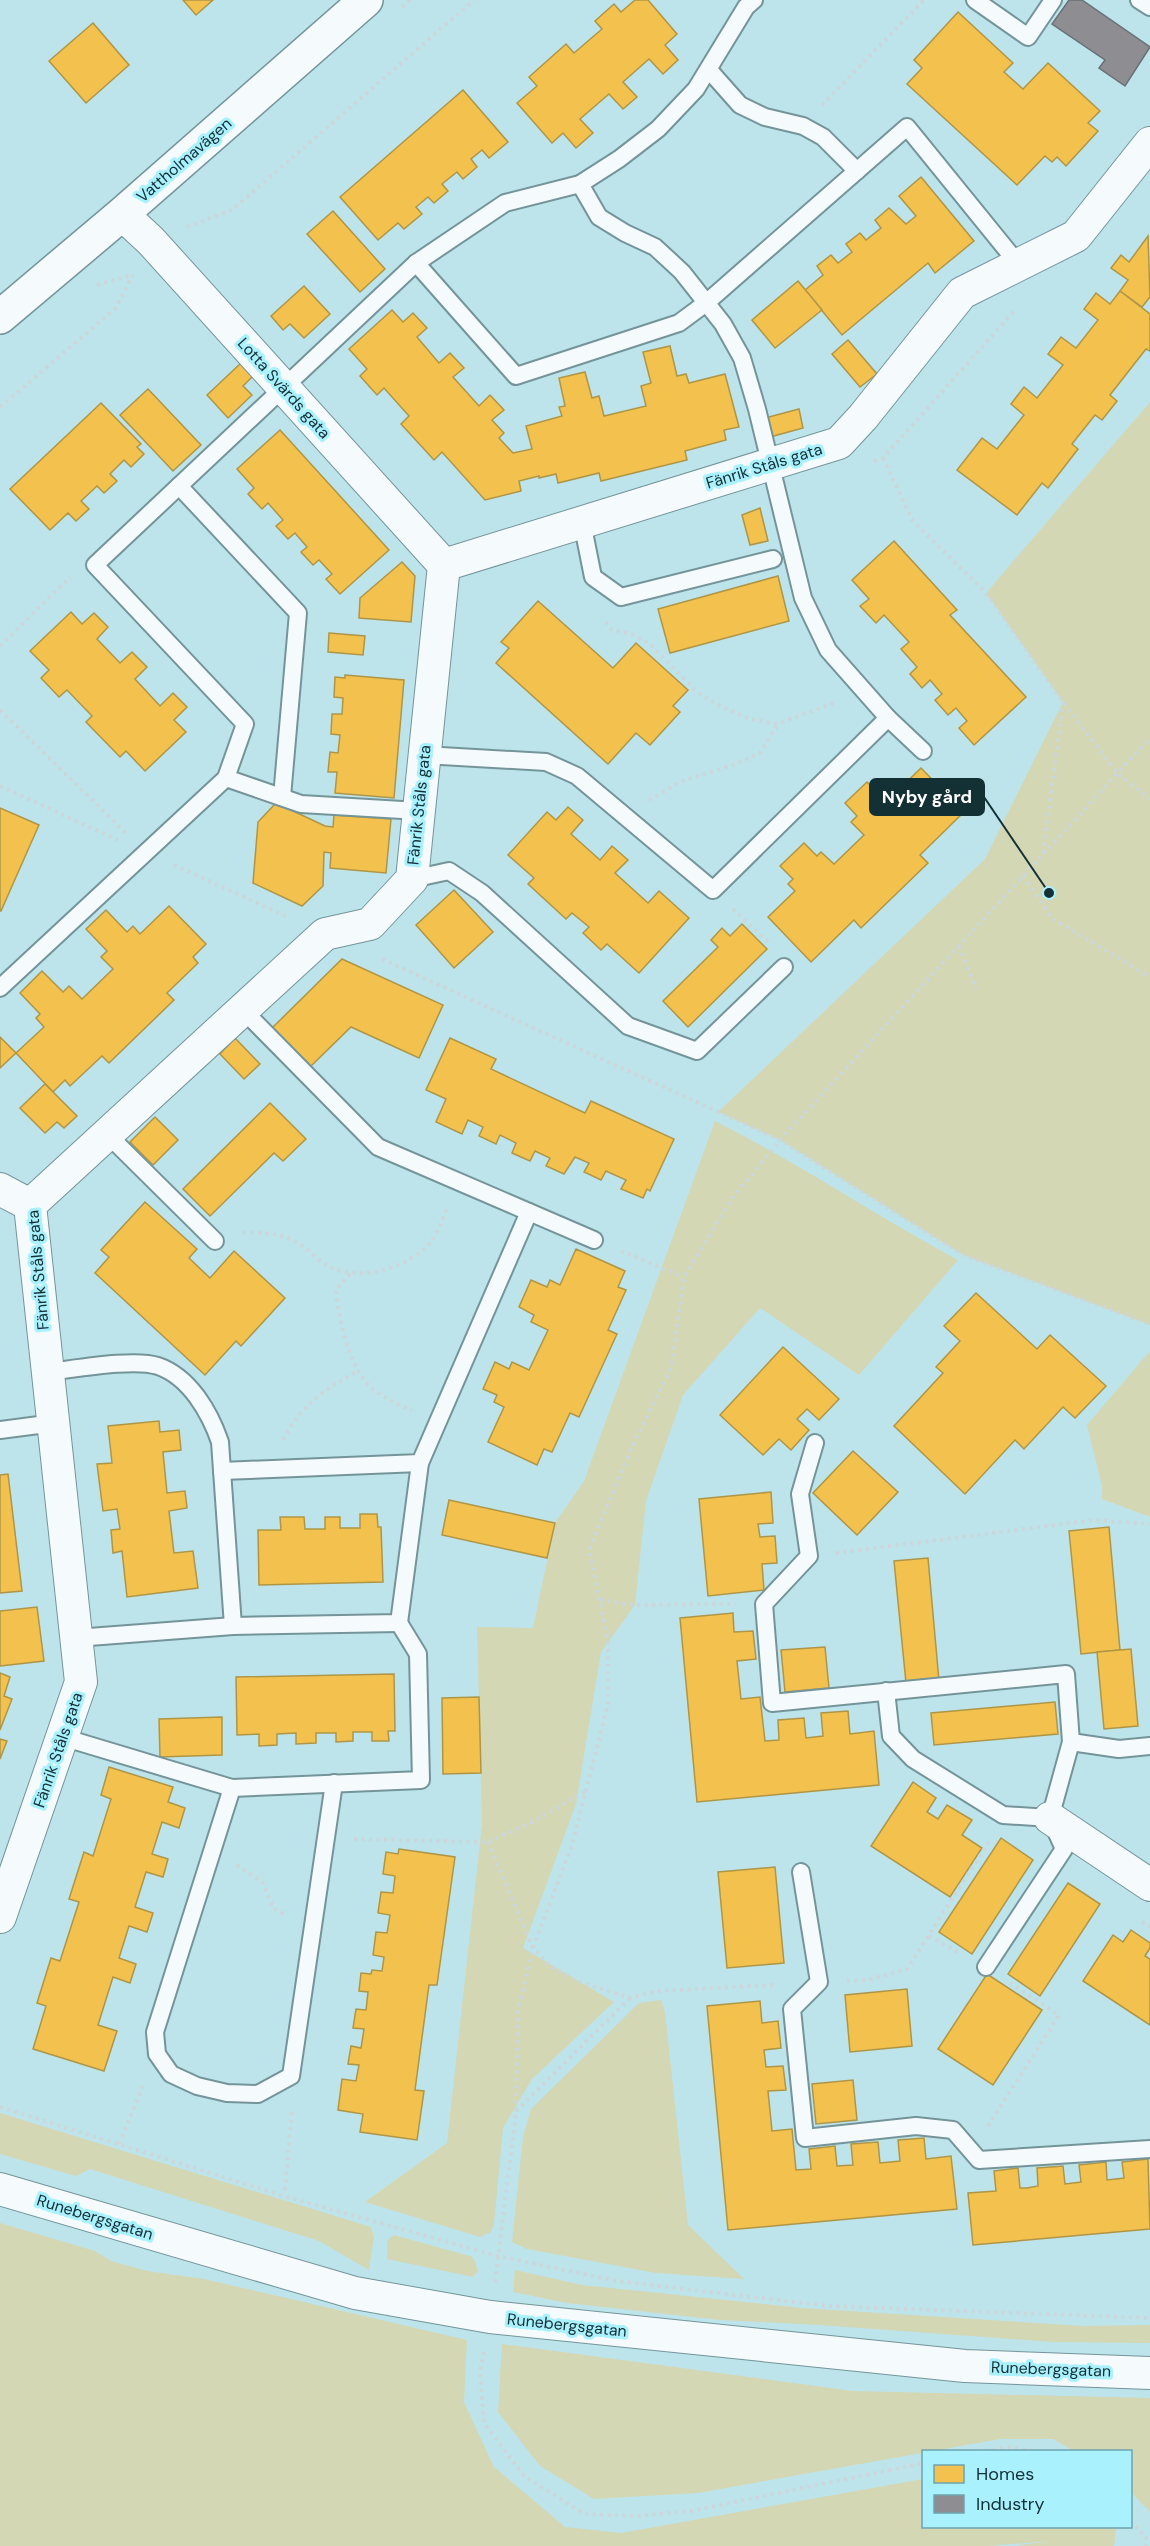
<svg xmlns="http://www.w3.org/2000/svg" width="1150" height="2546" viewBox="0 0 1150 2546" font-family="'DM Sans',sans-serif">
<style>
.green{fill:#d4d7b3}
.homes{fill:#f2c14e;stroke:#af9646;stroke-width:1.5}
.industry{fill:#8d8d92;stroke:#687176;stroke-width:1.5}
.lines{fill:none;stroke-linecap:round;stroke-linejoin:round}
.service-casing{stroke:#74949a;stroke-width:20}
.minor-casing{stroke:#74949a;stroke-width:34}
.secondary-casing{stroke:#74949a;stroke-width:36}
.path{stroke:#cbd7da;stroke-width:4;stroke-dasharray:3 4.5;stroke-linecap:butt}
.service{stroke:#f5fbfc;stroke-width:16}
.minor{stroke:#f5fbfc;stroke-width:32}
.secondary{stroke:#f5fbfc;stroke-width:33}
.labels{text-anchor:middle;dominant-baseline:central;stroke-width:6;stroke-linejoin:round;paint-order:stroke}
.street-label{font-size:16px;fill:#133035;stroke:#aaf1fe}
.leader{fill:none;stroke:#133035;stroke-width:2}
.callout-dot{fill:#133035;stroke:#aaf1fe;stroke-width:2}
.callout{fill:#133035;stroke:#133035;stroke-width:2}
.callout-label{font-size:18px;text-anchor:middle;font-weight:bold;fill:#fff}
</style>
<rect width="100%" height="100%" fill="#bde4eb"/>
<g class="green">
<path d="M1150 402V1325L963 1255 780 1140 718 1112 985 859 1063 702 986 593Z"/>
<path d="M715 1121C798 1163 876 1216 958 1260L859 1375 760 1308 683 1395 646 1501 635 1605 601 1652 576 1804 523 1948 614 2002 532 2079 503 2128 494 2224 491 2232 480 2237 365 2202 447 2143 482 1824 477 1627 533 1628 555 1523 584 1481Z"/>
<path d="M1150 1351V1517L1102 1499V1486L1087 1425Z"/>
<path d="M661 2000 665 2012 688 2225 744 2279 656 2273 527 2249 512 2242 523 2137 531 2109 639 2003Z"/>
<path d="M0 2113 371 2227 374 2237 369 2270 319 2241 90 2169 76 2176 0 2154Z"/>
<path d="M0 2223 95 2251 111 2261 147 2271 204 2279 467 2340 464 2402 494 2467 565 2527 621 2533 923 2479 924 2526 1116 2527 1114 2546H1014L1049 2541 989 2546H0Z"/>
<path d="M394 2235 473 2257 478 2271 473 2277 387 2259V2241Z"/>
<path d="M515 2270 582 2285 802 2308 1083 2326 1150 2325V2343L1053 2342 819 2325 720 2320 567 2303 513 2292Z"/>
<path d="M502 2344 853 2391 1150 2398V2512L1131 2492 1130 2452 1074 2451 1053 2439H1000L698 2493 594 2499 540 2466 498 2412Z"/>
</g>
<g class="homes">
<path d="M183 0H213L196 15Z"/>
<path d="M635 0H648L677 34 665 45 678 60 663 74 649 59 623 82 637 97 623 109 609 94 580 119 593 133 576 148 563 133 552 143 517 103 537 86 529 77 566 44 574 53 602 29 595 21 614 4 621 12Z"/>
<path d="M958 12 1013 63 1004 72 1023 89 1048 63 1100 111 1088 123 1098 131 1066 166 1057 157 1052 162 1045 156 1017 185 907 84 922 68 914 60Z"/>
<path d="M93 23 129 65 86 103 49 61Z"/>
<path d="M463 90 508 142 489 158 482 150 471 159 477 167 463 179 457 172 442 184 448 191 434 203 428 197 416 207 422 214 404 229 398 223 378 240 340 197Z"/>
<path d="M921 177 974 241 935 273 928 263 842 335 805 290 823 275 817 266 831 255 838 263 852 252 846 244 860 233 866 240 881 228 875 220 889 208 906 224 916 216 899 196Z"/>
<path d="M333 211 385 269 360 292 307 234Z"/>
<path d="M1148 236 1150 297 1142 307 1120 291 1128 280 1111 268 1121 255 1129 262Z"/>
<path d="M798 281 822 310 775 348 752 320Z"/>
<path d="M304 286 330 314 304 338 290 324 283 330 271 316Z"/>
<path d="M1120 291 1150 314V351L1146 349 1110 395 1117 401 1102 420 1095 415 1072 444 1078 449 1048 488 1042 483 1017 515 957 470 982 438 997 449 1024 415 1011 404 1024 387 1037 398 1063 365 1048 354 1061 337 1076 348 1098 320 1084 309 1096 293 1110 304Z"/>
<path d="M392 310 403 322 413 313 427 328 417 337 439 363 450 353 464 368 453 377 479 406 490 395 504 410 492 420 504 433 499 438 513 453 532 449 526 426 562 416 559 407 565 406 559 378 585 372 592 398 599 396 604 416 646 406 641 386 651 383 643 352 670 346 677 376 686 374 689 383 725 374 739 427 724 430 726 440 685 451 687 460 601 481 599 473 558 483 556 474 539 478V476L519 481 521 491 485 500 442 452 434 460 401 424 409 416 384 388 377 395 360 376 367 369 349 349Z"/>
<path d="M848 340 877 374 860 387 832 354Z"/>
<path d="M241 363 253 376 243 386 252 395 228 418 207 395Z"/>
<path d="M148 389 201 445 173 471 120 415Z"/>
<path d="M101 403 141 444 137 447 144 454 131 467 124 460 110 474 117 481 104 493 97 486 81 501 89 509 76 521 68 513 50 530 10 489Z"/>
<path d="M799 409 803 428 770 437 765 418Z"/>
<path d="M280 430 389 550 340 594 326 579 332 574 319 560 313 565 301 552 307 547 295 533 288 539 276 526 283 520 268 503 262 509 248 494 254 488 237 469Z"/>
<path d="M760 508 768 541 750 545 742 515Z"/>
<path d="M894 541 957 610 950 615 1026 697 974 745 959 728 967 721 956 708 948 715 935 700 942 694 930 680 922 688 910 674 917 667 901 649 909 642 884 615 876 623 860 606 869 599 852 580Z"/>
<path d="M402 562 415 576 411 622 359 618 360 598Z"/>
<path d="M778 576 789 621 670 653 658 609Z"/>
<path d="M538 601 613 668 636 643 688 690 673 706 680 712 650 745 636 733 608 764 496 663 509 648 501 642Z"/>
<path d="M71 612 82 624 94 613 108 627 97 639 120 663 132 652 147 667 135 679 160 706 173 693 187 707 174 720 186 732 145 771 126 751 120 757 86 722 92 716 67 690 59 697 41 678 49 670 30 651Z"/>
<path d="M329 633 365 636 363 655 328 652Z"/>
<path d="M345 675 404 680 394 798 335 793 337 772H328L330 752 338 753 340 735 331 734 332 714H342L343 698 334 697 335 677 345 678Z"/>
<path d="M921 768 964 812 920 855 928 863 861 928 854 920 811 962 768 917 795 891 788 884 793 879 780 866 804 843 817 856 821 852 834 864 864 835 851 822 857 816 845 803 867 782 879 794 886 788 892 796Z"/>
<path d="M276 803 325 826 333 827 334 815 391 819 386 873 330 868 331 853 324 852 323 886 302 906 253 883 258 822Z"/>
<path d="M568 807 583 820 571 834 600 860 612 846 628 860 615 873 648 903 659 891 689 918 639 973 607 944 601 950 583 933 589 927 572 913 566 919 528 884 534 878 508 855 547 812 556 820Z"/>
<path d="M0 808 39 825 1 911H0Z"/>
<path d="M454 890 493 932 454 968 416 925Z"/>
<path d="M169 906 206 944 193 957 198 963 167 993 174 1000 109 1063 102 1056 70 1086 65 1080 53 1092 16 1053 44 1027 36 1018 40 1014 20 993 42 971 63 992 69 986 82 999 113 969 101 957 107 951 86 929 106 910 127 932 133 926 140 934Z"/>
<path d="M742 924 767 949 688 1027 663 1001 718 947 711 940 722 928 730 936Z"/>
<path d="M342 959 443 1005 419 1058 351 1027 310 1067 272 1028Z"/>
<path d="M0 1037 16 1053 0 1068Z"/>
<path d="M235 1038 260 1064 244 1079 220 1054Z"/>
<path d="M450 1038 496 1059 491 1069 585 1113 591 1101 674 1139 650 1191 647 1189 643 1198 621 1189 626 1180 606 1171 601 1180 584 1172 589 1163 575 1157 564 1174 546 1166 550 1158 535 1151 530 1161 512 1153 516 1143 500 1135 496 1144 479 1136 483 1127 468 1120 462 1134 436 1122 446 1099 426 1090Z"/>
<path d="M45 1084 77 1116 64 1128 57 1122 45 1133 20 1108Z"/>
<path d="M270 1103 306 1139 283 1161 274 1153 210 1216 183 1189Z"/>
<path d="M155 1117 178 1140 153 1165 130 1142Z"/>
<path d="M145 1202 197 1249 189 1258 210 1278 234 1251 285 1298 241 1346 236 1341 205 1375 95 1273 109 1257 101 1250Z"/>
<path d="M576 1249 625 1271 618 1287 626 1290 608 1330 617 1334 579 1417 570 1413 552 1452 544 1449 537 1465 488 1442 504 1407 494 1402 497 1395 483 1389 495 1362 509 1369 512 1362 529 1370 548 1330 531 1322 534 1315 519 1307 531 1280 547 1287 550 1280 560 1285Z"/>
<path d="M976 1293 1037 1349 1050 1335 1106 1386 1075 1418 1063 1407 1024 1449 1015 1440 965 1494 894 1426 943 1373 936 1367 960 1341 944 1326Z"/>
<path d="M783 1347 839 1399 819 1420 807 1409 797 1419 809 1430 791 1450 779 1439 763 1455 720 1415Z"/>
<path d="M159 1421 160 1432 179 1430 181 1450 163 1452 167 1493 185 1491 187 1508 169 1511 174 1553 193 1551 198 1588 127 1597 122 1551 113 1553 111 1530 120 1529 117 1509 103 1511 97 1464 112 1463 108 1426Z"/>
<path d="M853 1451 898 1492 857 1535 813 1493Z"/>
<path d="M8 1474 22 1591 0 1593V1475Z"/>
<path d="M771 1492 773 1523 758 1524 760 1537 775 1536 777 1563 762 1564 764 1590 708 1596 699 1499Z"/>
<path d="M449 1500 555 1523 547 1558 442 1535Z"/>
<path d="M360 1514H377L378 1527H381L383 1582 259 1585 258 1530H281L280 1517H304L305 1529H325V1517H340V1528H360Z"/>
<path d="M1109 1527 1120 1650 1081 1654 1069 1531Z"/>
<path d="M928 1558 939 1681 906 1683 894 1561Z"/>
<path d="M37 1607 44 1661 0 1666V1611Z"/>
<path d="M733 1613 734 1632 753 1631 756 1659 737 1661 741 1699 760 1697 765 1741 779 1740 778 1720 804 1718 806 1738 823 1736 821 1713 848 1711 850 1734 874 1731 879 1785 697 1802 680 1618Z"/>
<path d="M825 1647 829 1688 785 1692 781 1650Z"/>
<path d="M1131 1649 1138 1726 1104 1729 1097 1652Z"/>
<path d="M0 1673 10 1677 4 1696 12 1699 0 1730Z"/>
<path d="M394 1674 395 1731H388L389 1741H372V1732H353V1741L336 1742V1733H316V1743L296 1744V1733L277 1734V1745L259 1746V1734L237 1735 236 1677Z"/>
<path d="M479 1697 481 1773 443 1774 442 1698Z"/>
<path d="M1055 1702 1058 1734 934 1745 931 1713Z"/>
<path d="M222 1717V1755L160 1757 159 1719Z"/>
<path d="M0 1739 7 1741 0 1759Z"/>
<path d="M109 1767 173 1787 168 1802 185 1808 179 1828 162 1822 152 1854 168 1859 163 1877 146 1872 135 1907 153 1913 147 1932 129 1926 119 1958 136 1964 130 1983 113 1977 98 2025 117 2031 104 2071 33 2049 46 2006 37 2003 51 1958 60 1961 79 1902 69 1899 84 1852 93 1856 111 1799 101 1795Z"/>
<path d="M913 1782 936 1798 927 1812 938 1819 947 1805 972 1820 962 1835 982 1848 950 1897 871 1846Z"/>
<path d="M1001 1838 1033 1860 972 1954 939 1932Z"/>
<path d="M399 1849 455 1857 437 1985H429L415 2090 424 2091 417 2140 360 2132 363 2114 338 2110 342 2079 356 2081 359 2065 348 2064 351 2046 361 2048 364 2029 353 2028 356 2009 366 2010 368 1992 359 1991 361 1973 371 1974 372 1970 382 1971 384 1957 373 1955 376 1932 387 1933 390 1915 378 1913 381 1892 393 1893 395 1876 383 1874 386 1852 398 1854Z"/>
<path d="M775 1867 784 1963 727 1968 718 1872Z"/>
<path d="M1068 1883 1100 1904 1040 1996 1008 1974Z"/>
<path d="M1131 1930 1150 1943V1948L1145 1956 1150 1959V2025L1083 1981 1113 1935 1123 1942Z"/>
<path d="M987 1974 1042 2010 993 2085 938 2049Z"/>
<path d="M907 1989 912 2046 850 2052 845 1995Z"/>
<path d="M760 2001 762 2023 778 2021 781 2048 764 2050 766 2067 783 2066 786 2090 768 2091 772 2131 792 2129 796 2170 811 2169 809 2149 835 2146 837 2166 853 2165 851 2144 878 2142 880 2163 900 2161 898 2140 924 2138 926 2159 951 2156 957 2209 728 2230 707 2006Z"/>
<path d="M853 2080 857 2120 816 2124 812 2084Z"/>
<path d="M1148 2159 1150 2229 973 2245 968 2193 996 2191 994 2171 1018 2168 1020 2188H1027L1038 2186 1037 2168 1063 2166 1065 2184 1081 2182 1079 2165 1106 2162 1107 2180 1124 2178 1122 2162Z"/>
</g>
<path class="industry" d="M1069 0H1082L1150 47 1125 86 1099 68 1105 60 1052 24Z"/>
<g class="lines">
<defs>
<g id="service">
<path d="M975 0 1028 37 1053 0"/>
<path d="M1139 0 1150 7"/>
<path d="M709 70 740 105 765 117 803 126 823 137 857 171"/>
<path d="M580 184 599 217 625 233 655 247 682 272 723 324 742 358 757 409 803 598 828 650 888 718 923 751"/>
<path d="M416 263 516 376 679 323 706 303 907 127 1019 265"/>
<path d="M179 486 298 613 282 797"/>
<path d="M582 522 593 577 621 597 773 559"/>
<path d="M424 755 546 762 577 776 713 890 888 718"/>
<path d="M226 778 301 804 419 811"/>
<path d="M412 879 449 871 482 893 628 1026 697 1051 784 967"/>
<path d="M0 988 226 778 245 724 95 565 416 263 505 203 580 184 619 159 658 129 696 89 746 7 754 0"/>
<path d="M243 1010 378 1147 594 1240"/>
<path d="M107 1134 215 1241"/>
<path d="M48 1372C75 1369 134 1358 158 1366 190 1377 210 1413 220 1442L233 1626"/>
<path d="M0 1430 54 1423"/>
<path d="M815 1443 800 1494 809 1556 764 1604 772 1703 1066 1674 1071 1742 1050 1818 1064 1849 986 1967"/>
<path d="M222 1471 420 1463 529 1212"/>
<path d="M76 1638 233 1626 399 1623 420 1463"/>
<path d="M886 1691 891 1736 913 1759 1003 1815 1050 1818"/>
<path d="M62 1737 232 1788 421 1780 418 1654 399 1623"/>
<path d="M1071 1742 1119 1749 1150 1746"/>
<path d="M232 1788 155 2032 157 2054 171 2074 197 2086 227 2093 258 2094 291 2076 334 1783"/>
<path d="M801 1872 819 1982 792 2009 805 2138 916 2126 953 2130 979 2160 1150 2149"/>
</g>
<g id="minor">
<path d="M122 214 151 241 444 565"/>
<path d="M0 1189 30 1205"/>
<path d="M1050 1818 1150 1885"/>
<path d="M0 1917 81 1682 30 1205 325 934 370 924 412 879 444 565 839 443 863 417 962 293 1076 236 1150 143"/>
<path d="M0 2189 355 2293 490 2317 965 2366 1150 2373"/>
</g>
<path id="secondary" d="M0 317 122 214 366 0"/>
</defs>
<use href="#service" class="service-casing"/>
<use href="#minor" class="minor-casing"/>
<use href="#secondary" class="secondary-casing"/>
<g class="path">
<path d="M402 7 410 0"/>
<path d="M822 105 924 0"/>
<path d="M187 227 232 210 474 0"/>
<path d="M97 285 133 275"/>
<path d="M0 407 115 309 133 275"/>
<path d="M883 458 912 520 986 593 1051 686 1117 773 1150 799"/>
<path d="M874 461 883 458 1015 310"/>
<path d="M606 622 610 629 634 635 651 645 697 692 722 707 750 719 778 724 836 702"/>
<path d="M0 646 70 577"/>
<path d="M0 710 126 833"/>
<path d="M0 786 118 840"/>
<path d="M649 800 682 781 736 764 760 753 778 724"/>
<path d="M1043 853 1063 702"/>
<path d="M174 865 290 918"/>
<path d="M1023 876 1052 918 1150 977"/>
<path d="M733 909 769 943"/>
<path d="M959 946 976 989"/>
<path d="M382 959 780 1140 963 1255 1149 1324"/>
<path d="M243 1233C264 1232 281 1233 300 1244 309 1250 316 1259 325 1264 356 1284 410 1269 432 1240 439 1231 443 1217 448 1207"/>
<path d="M621 1251 684 1277"/>
<path d="M350 1274 336 1290C339 1320 346 1354 364 1380 374 1394 396 1403 412 1411"/>
<path d="M283 1440C303 1402 324 1391 359 1370"/>
<path d="M836 1553 1094 1520 1150 1524"/>
<path d="M600 1600 635 1605 736 1604"/>
<path d="M354 1839 488 1842 530 1823 588 1790"/>
<path d="M488 1842 533 1948 551 1967 580 1982 630 1998 657 1991 774 1985"/>
<path d="M237 1865 263 1883 273 1908 286 1915"/>
<path d="M1142 1922 1150 1927"/>
<path d="M929 1936 960 1953"/>
<path d="M847 1981 868 1980 907 1969 990 1840"/>
<path d="M0 2107 280 2195 498 2256 617 2281 829 2306 1150 2318"/>
<path d="M516 2111 630 1998"/>
<path d="M988 2126 1059 2015 1010 1983"/>
<path d="M119 2144 143 2086"/>
<path d="M285 2190 292 2109"/>
<path d="M495 2282 516 2112 518 2011 533 1948 572 1845 608 1704V1641L589 1550 631 1449 671 1368 684 1277 730 1201 780 1140 1150 738"/>
<path d="M484 2352 480 2372 484 2423 525 2477 585 2514 636 2516 691 2511 924 2463"/>
<path d="M978 2452 1012 2447 1034 2452"/>
<path d="M1130 2521 1146 2537V2546"/>
</g>
<use href="#service" class="service"/>
<use href="#minor" class="minor"/>
<use href="#secondary" class="secondary"/>
</g>
<g class="labels">
<g class="street-label">
<text transform="translate(184 160) rotate(-41)">Vattholmavägen</text>
<text transform="translate(284 388) rotate(48)">Lotta Svärds gata</text>
<text transform="translate(764 466) rotate(-17)">Fänrik Ståls gata</text>
<text transform="translate(419 805) rotate(-84)">Fänrik Ståls gata</text>
<text transform="translate(38 1270) rotate(-95)">Fänrik Ståls gata</text>
<text transform="translate(58 1750) rotate(-71)">Fänrik Ståls gata</text>
<text transform="translate(95 2217) rotate(17)">Runebergsgatan</text>
<text transform="translate(567 2325) rotate(6)">Runebergsgatan</text>
<text transform="translate(1051 2369) rotate(2)">Runebergsgatan</text>
</g>
</g>
<path class="leader" d="M1049 893L984 797"/>
<circle class="callout-dot" cx="1049" cy="893" r="6"/>
<rect class="callout" x="870" y="779" width="114" height="36" rx="6"/>
<g class="callout-label">
<text x="927" y="803">Nyby gård</text>
</g>
<rect x="922" y="2450" width="210" height="78" fill="#aaf1fe" stroke="#6ea4ae" stroke-width="1.5"/>
<rect x="934" y="2465" width="30" height="18" fill="#f2c14e" stroke="#6ea4ae" stroke-width="1.5"/>
<text x="976" y="2480" font-size="18" fill="#133035">Homes</text>
<rect x="934" y="2495" width="30" height="18" fill="#8d8d92" stroke="#6ea4ae" stroke-width="1.5"/>
<text x="976" y="2510" font-size="18" fill="#133035">Industry</text>
</svg>
